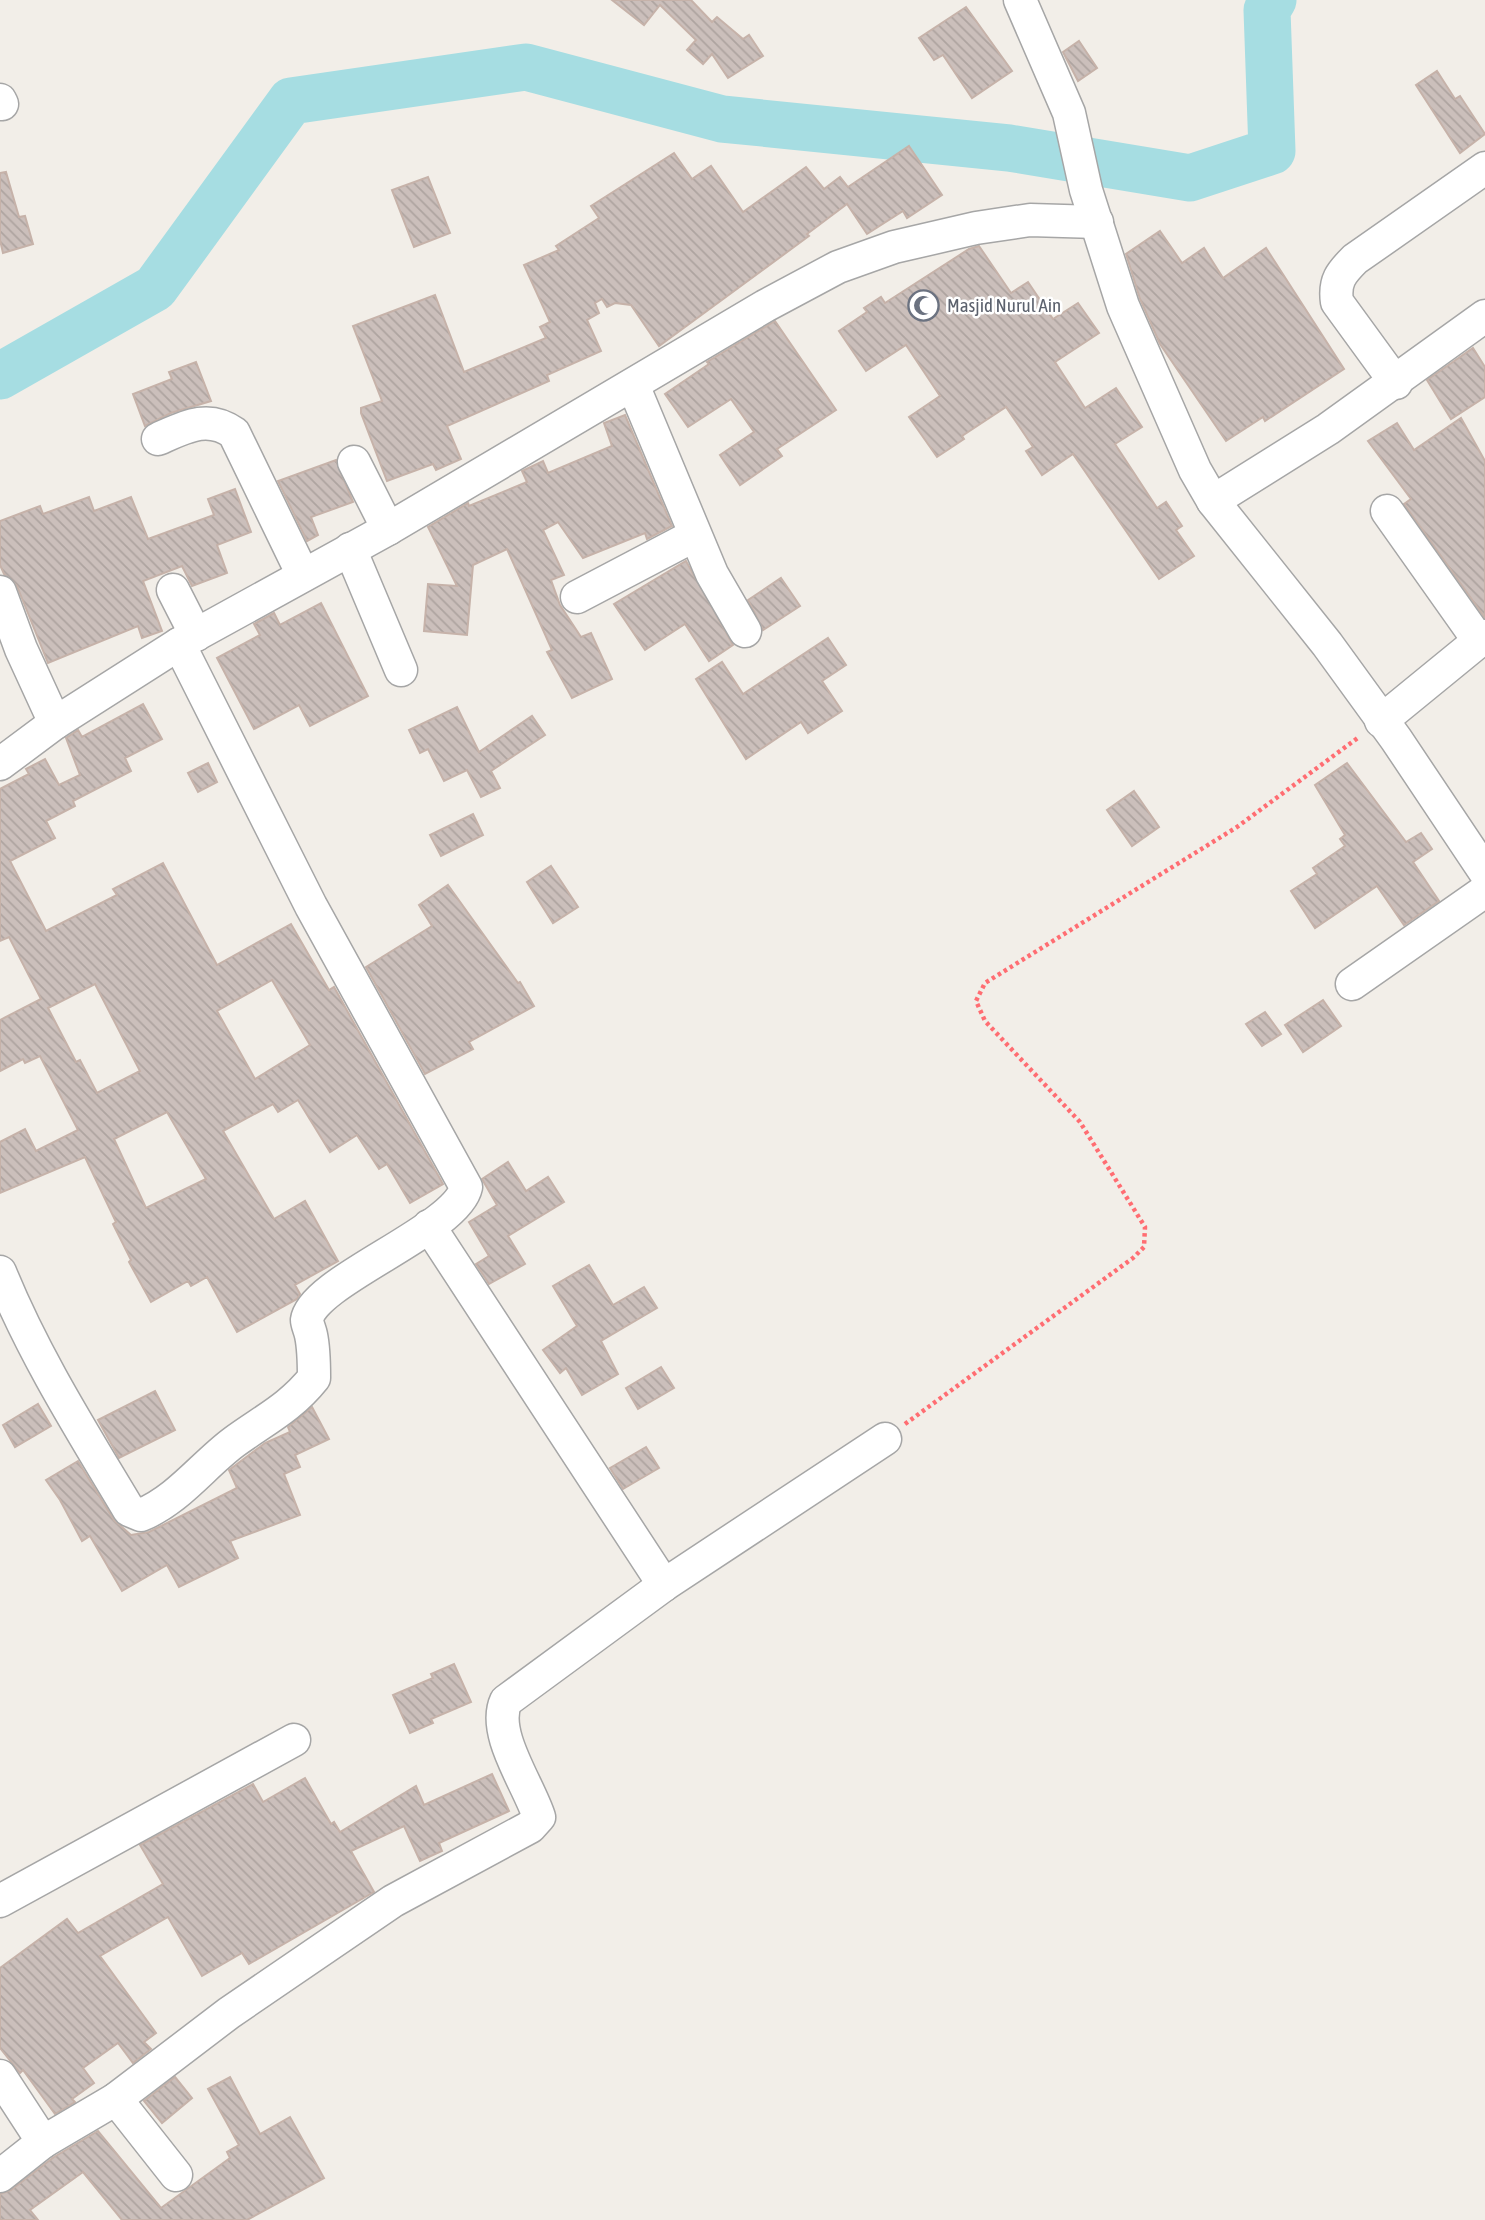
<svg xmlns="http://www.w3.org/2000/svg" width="1485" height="2220" viewBox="0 0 1485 2220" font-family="'Asap Condensed',sans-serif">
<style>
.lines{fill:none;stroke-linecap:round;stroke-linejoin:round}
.river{stroke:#a6dde2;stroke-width:47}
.building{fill:url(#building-back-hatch);stroke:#c6b2a9;stroke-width:2;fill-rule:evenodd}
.minor-casing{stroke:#a6a6a6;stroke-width:35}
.path{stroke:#ff6d72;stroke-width:4.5;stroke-dasharray:3.5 3.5;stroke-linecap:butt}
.minor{stroke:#fff;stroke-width:32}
.labels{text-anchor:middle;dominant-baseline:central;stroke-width:5;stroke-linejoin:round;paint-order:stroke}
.worship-label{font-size:19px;fill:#5b616d;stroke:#fff;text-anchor:start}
</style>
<defs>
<pattern id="building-back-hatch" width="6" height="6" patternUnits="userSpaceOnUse" patternTransform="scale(1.75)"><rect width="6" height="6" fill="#cbbfbb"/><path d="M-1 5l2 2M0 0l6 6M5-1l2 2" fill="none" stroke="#aea4a0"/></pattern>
</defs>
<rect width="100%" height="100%" fill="#f2eee8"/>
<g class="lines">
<path class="river" d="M0 376 155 288 291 101 526 67 722 119 1009 148 1190 178 1272 151 1267 10 1273 0"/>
</g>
<g class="building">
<path d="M612 0H691L712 22 717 17 743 39 749 35 763 56 728 78 712 54 703 64 687 50 696 40 660 5 644 25Z"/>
<path d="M966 7 1012 71 972 98 943 55 934 60 919 38Z"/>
<path d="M1079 41 1097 68 1078 81 1063 52Z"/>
<path d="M1437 71 1455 99 1460 96 1485 134 1460 153 1416 85Z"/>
<path d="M909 146 942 195 907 218 903 211 867 234 847 204 807 234 809 236 659 346 631 305 615 303 607 307 602 299 595 303 599 313 587 320 601 351 547 375 549 381 447 426 461 459 436 470 433 464 387 481 361 413V408L382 401 353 326 435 295 464 372 546 338 540 327 550 322 524 265 559 250 556 246 599 218 591 206 674 153 692 179 711 166 743 212 806 167 824 189 840 177 848 187Z"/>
<path d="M6 172 19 217 25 216 33 244 3 253 0 240V173Z"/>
<path d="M428 177 450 233 414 247 392 190Z"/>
<path d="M1160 231 1182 263 1204 248 1223 278 1266 248 1344 369 1265 421 1263 417 1226 441 1160 344 1140 299 1126 254Z"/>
<path d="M979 246 1011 293 1028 282 1053 319 1078 303 1099 333 1055 362 1085 408 1116 388 1142 427 1115 444 1157 508 1166 502 1182 526 1176 530 1194 556 1159 579 1073 454 1042 475 1026 451 1033 447 1006 407 962 436 964 439 937 457 909 417 940 396 906 345 866 371 839 331 867 312 864 308 881 297 885 303 969 249Z"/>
<path d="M775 321 836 410 777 449 782 456 740 485 720 455 754 432 731 399 688 427 665 394 709 364 707 362Z"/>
<path d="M1473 348 1485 367V397L1451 419 1427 380Z"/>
<path d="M196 362 211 401 171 413 145 426 133 394 172 379 169 372Z"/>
<path d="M625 415 672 526 647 539 645 533 583 558 558 522 543 530 564 575 551 580 560 605 581 637 591 633 612 679 572 698 547 652 552 650 507 549 473 565 467 635 424 631 428 584 457 586 428 527 468 503 469 506 527 482 522 471 543 461 548 473 612 446 604 423Z"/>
<path d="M1461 418 1485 461V618L1404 504 1411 499 1368 441 1397 423 1414 450Z"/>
<path d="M336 460 353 502 311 517 318 535 307 541 278 481Z"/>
<path d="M235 489 251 532 217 545 227 573 192 586 182 566 143 581 162 631 142 638 138 626 48 663 17 586 4 574 0 565V521L40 506 43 514 89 497 94 511 131 497 148 539 214 515 208 499Z"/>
<path d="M686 561 733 645 709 661 685 624 645 650 614 604Z"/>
<path d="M781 578 800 606 763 630 748 600Z"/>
<path d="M321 603 368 696 310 726 299 705 254 729 217 658 260 635 254 624 274 613 280 625Z"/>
<path d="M828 638 846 665 822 681 842 711 808 733 801 722 746 759 696 679 722 662 743 694Z"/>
<path d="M143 704 162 739 125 758 131 771 73 801 75 806 46 821 55 838 10 861 46 931 117 895 113 889 163 863 217 965 291 924 329 990 334 987 443 1184 410 1203 387 1164 379 1169 357 1135 330 1152 298 1100 278 1112 273 1104 223 1131 274 1219 305 1201 338 1261 295 1285 300 1294 297 1299 237 1332 207 1277 191 1286 188 1281 151 1302 129 1262 131 1260 113 1224 116 1222 85 1157 0 1193V1142L25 1129 36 1151 78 1130 40 1056 25 1063 23 1059 0 1071V1020L41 999 9 937 0 941V789L29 774 26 769 45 759 59 785 80 775 66 738 78 730 82 737ZM272 980 310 1045 255 1079 217 1011ZM95 984 140 1071 97 1093 80 1060 76 1062 48 1008ZM167 1112 206 1179 146 1208 114 1139Z"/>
<path d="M457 707 479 752 532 716 545 735 491 771 500 788 481 797 467 770 444 781 428 749 420 753 409 730Z"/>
<path d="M208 763 217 782 198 792 188 773Z"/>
<path d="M1347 763 1406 842 1421 833 1432 849 1413 862 1439 901 1404 925 1377 886 1315 928 1291 891 1317 874 1313 868 1345 846 1340 839 1345 835 1315 785Z"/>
<path d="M1134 791 1159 827 1132 846 1107 810Z"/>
<path d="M473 814 483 835 441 856 430 835Z"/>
<path d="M551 866 578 907 553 923 527 882Z"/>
<path d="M448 885 518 983 520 982 534 1006 469 1042 473 1049 425 1074 366 967 432 926 419 905Z"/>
<path d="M1323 1000 1341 1026 1303 1052 1285 1025Z"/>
<path d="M1265 1012 1281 1034 1262 1046 1246 1024Z"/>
<path d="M508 1162 526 1191 548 1177 564 1202 508 1236 525 1264 489 1284 476 1264 489 1256 469 1222 497 1205 482 1179Z"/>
<path d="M589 1265 613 1305 644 1287 657 1308 601 1341 618 1374 582 1395 566 1368 560 1373 543 1350 577 1326 553 1286Z"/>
<path d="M661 1367 674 1388 638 1409 626 1388Z"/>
<path d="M155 1391 175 1430 119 1458 98 1420Z"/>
<path d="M38 1404 51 1426 15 1447 3 1425Z"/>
<path d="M312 1407 329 1439 295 1455 300 1467 284 1474 300 1515 230 1541 238 1558 179 1587 167 1565 122 1591 90 1536 82 1541 60 1500 46 1480 78 1461 114 1520 131 1535 149 1532 237 1488 229 1470 265 1443 290 1432 288 1427Z"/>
<path d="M646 1447 659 1468 623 1489 610 1468Z"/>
<path d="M454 1664 471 1702 431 1719 433 1723 410 1733 393 1695 433 1678 431 1674Z"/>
<path d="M492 1774 509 1811 439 1843 442 1851 420 1861 404 1826 351 1851 374 1892 249 1964 242 1953 202 1976 168 1917 100 1956 156 2033 144 2042 151 2049 133 2063 118 2043 83 2068 94 2083 72 2099 75 2102 55 2114 23 2070 20 2073 0 2048V1968L67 1919 78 1933 163 1884 140 1845 253 1784 263 1802 305 1778 331 1824 334 1822 340 1832 416 1786 424 1805Z"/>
<path d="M175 2077 192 2098 162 2123 144 2101Z"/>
<path d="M230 2077 260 2134 290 2117 324 2178 247 2220H122L83 2172 30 2210 38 2220H0V2194L11 2190 54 2157 98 2131 161 2208 230 2158 227 2152 239 2145 208 2089Z"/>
</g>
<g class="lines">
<defs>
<g id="minor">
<path d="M1020 0 1069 113 1086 190 1123 306 1195 470 1213 501 1327 644 1396 739 1485 872"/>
<path d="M0 100 2 104"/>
<path d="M1396 383 1337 302C1334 281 1341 273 1355 259L1485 168"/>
<path d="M633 385 712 574 745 631"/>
<path d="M158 439C185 427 208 414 234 433L303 575"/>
<path d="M354 462 388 529"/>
<path d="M1213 501 1328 429 1485 316"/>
<path d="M1387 511 1479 641"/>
<path d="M350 549 401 670"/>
<path d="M173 590 196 635"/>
<path d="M0 592 21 649 55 723"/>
<path d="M577 597 695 535"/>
<path d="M1381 721 1485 636"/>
<path d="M0 764 55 723 179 644 388 529 765 306 838 267 894 247 976 228 1030 220 1097 222"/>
<path d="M1352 984 1485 891"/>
<path d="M429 1226 664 1585"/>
<path d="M0 1272C34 1356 83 1433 129 1510L141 1515C178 1500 203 1465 234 1442 264 1420 290 1408 314 1378 314 1364 314 1349 311 1335 310 1330 307 1324 307 1320 312 1281 457 1230 466 1187L311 906 179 644"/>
<path d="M0 1901 294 1740"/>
<path d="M0 2076 43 2142"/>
<path d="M116 2099 176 2175"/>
<path d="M0 2176 43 2142 116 2099 229 2013 393 1901 530 1827 539 1817C529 1785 491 1733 506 1701L664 1585 885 1439"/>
</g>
</defs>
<use href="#minor" class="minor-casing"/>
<path class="path" d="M905 1424 1133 1258 1144 1247 1145 1227 1080 1122 985 1021 976 1001 985 983 1237 827 1359 737"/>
<use href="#minor" class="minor"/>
</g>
<defs>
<symbol id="mosque-ring" viewBox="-11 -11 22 22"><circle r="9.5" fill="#fff" stroke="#6b7280" stroke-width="1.5"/><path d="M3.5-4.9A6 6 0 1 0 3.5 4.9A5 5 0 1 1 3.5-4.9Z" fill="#6b7280"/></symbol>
</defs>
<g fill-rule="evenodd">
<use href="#mosque-ring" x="906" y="288" width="35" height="35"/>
</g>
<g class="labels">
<g class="worship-label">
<text x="947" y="305">Masjid Nurul Ain</text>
</g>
</g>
</svg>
